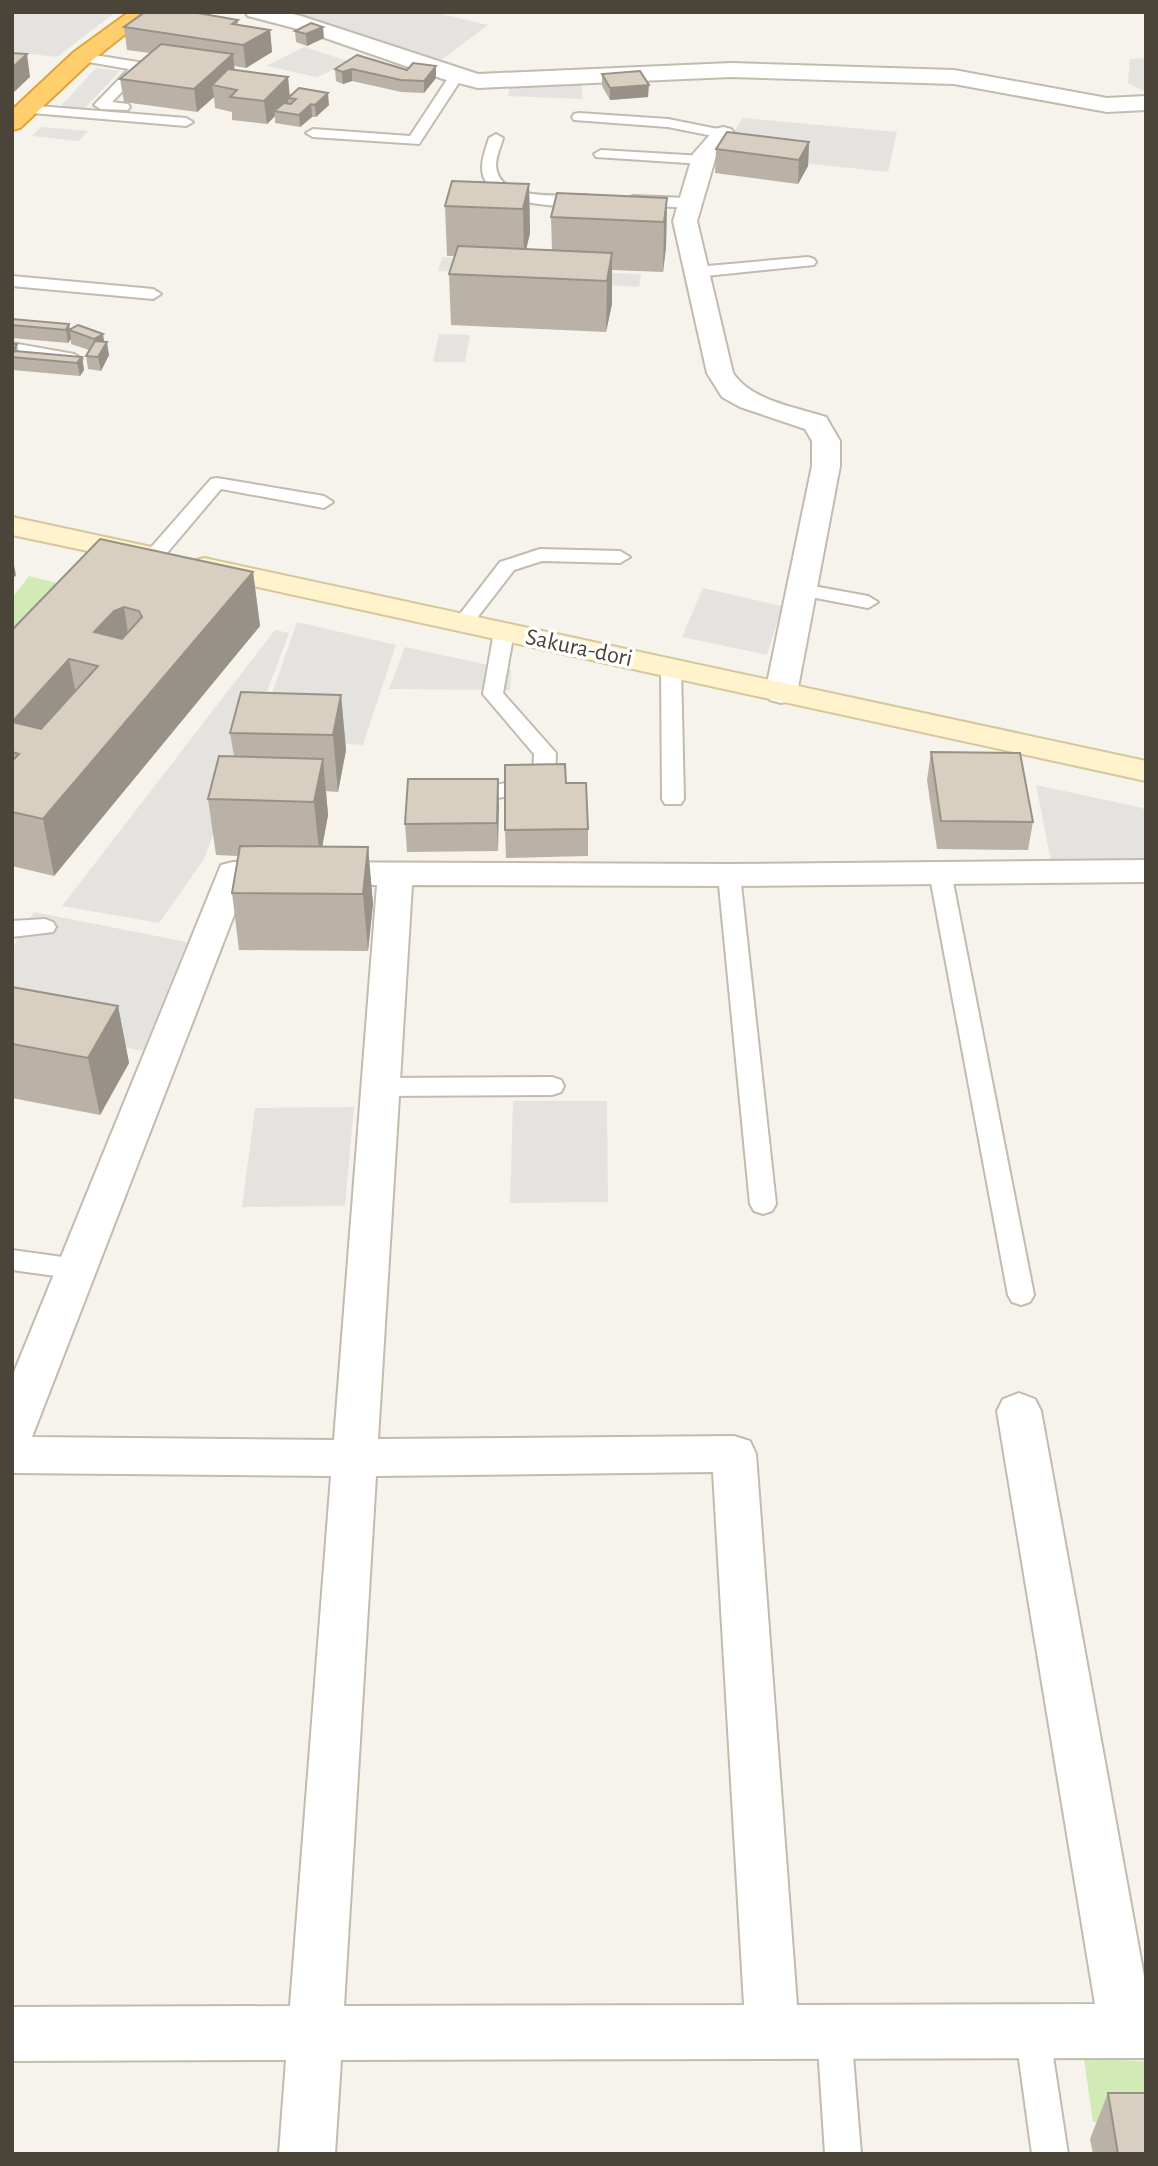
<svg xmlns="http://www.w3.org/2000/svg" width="1158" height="2166" viewBox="0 0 1158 2166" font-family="'Alegreya Sans',sans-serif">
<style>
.green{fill:#d2eab5}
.parking{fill:#e5e3e0}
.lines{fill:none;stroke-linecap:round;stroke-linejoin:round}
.lane-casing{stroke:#c2bbae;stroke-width:4}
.street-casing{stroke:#c2bbae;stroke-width:4}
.secondary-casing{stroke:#d6c79b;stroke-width:4}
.highway-casing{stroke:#e0a43c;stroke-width:4}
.lane{fill:#fff;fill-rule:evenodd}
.street{fill:#fff;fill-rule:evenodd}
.secondary{fill:#fff3cd;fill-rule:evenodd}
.highway{fill:#ffcf6e;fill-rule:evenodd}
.wall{fill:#bab2a6}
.shaded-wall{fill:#979187}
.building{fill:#d8cfc1;stroke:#979187;stroke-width:2;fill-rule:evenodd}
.labels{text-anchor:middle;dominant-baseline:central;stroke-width:7;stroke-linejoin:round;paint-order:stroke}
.street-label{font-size:24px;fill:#4b4439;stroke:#fff}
</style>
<rect width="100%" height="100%" fill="#f6f3ec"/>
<g class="green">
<path d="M29 576 77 588 12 689V598Z"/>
<path d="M1084 2059 1146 2061V2122H1093Z"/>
</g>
<g class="parking">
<path d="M12 12H116L57 57 12 52Z"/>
<path d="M276 12H433L488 25 437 63Z"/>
<path d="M304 47 351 62 317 77 266 66Z"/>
<path d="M1146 58V92L1128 83 1130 59Z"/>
<path d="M96 68 120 71 85 108 61 106Z"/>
<path d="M582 83V99L508 96 510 85Z"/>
<path d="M743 118 897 132 888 172 718 154Z"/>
<path d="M41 127H42L88 131 79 141 32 136Z"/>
<path d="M442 257 545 262 544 270 641 274 639 287 541 282V275L438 271Z"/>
<path d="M439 334 470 335 465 362H433Z"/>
<path d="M703 588 782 606 767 655 682 637Z"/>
<path d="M297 622 396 645 363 745 257 736Z"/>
<path d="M275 630 289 633 204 859 159 923 62 906Z"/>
<path d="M405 647 511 670 510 690 389 689Z"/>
<path d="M1036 785 1143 808 1146 818V860L1051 861Z"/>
<path d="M34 912 187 942 143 1051 12 1026V949Z"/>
<path d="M513 1101H607L608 1202 510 1203Z"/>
<path d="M354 1107 345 1206 242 1207 255 1108Z"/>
</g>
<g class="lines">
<defs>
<g id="lane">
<path d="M82 53 144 63V69L112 102 128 104 130 107 128 110 101 109 94 105 129 69 77 60 75 57Z"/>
<path d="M455 74 462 78 419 144 313 137 306 133 313 129 410 136 450 75Z"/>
<path d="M25 105 186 118 193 122 186 126 20 112 18 109Z"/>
<path d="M579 113 668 119 723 130 730 134 723 138 668 127 574 120 572 117 574 114Z"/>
<path d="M496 134 503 138C501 146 496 156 496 165 497 202 562 195 587 195L592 197 595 200 592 203C567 210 500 205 485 180 478 167 485 152 489 138Z"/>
<path d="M601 150 703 156 710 160 703 164 596 157 594 154Z"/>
<path d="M633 196 689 198 697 203 689 208 628 204 625 201Z"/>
<path d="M808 257 814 259 816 262 814 265 696 277 688 272 696 267Z"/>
<path d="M12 276 153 289 161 294 153 299 12 286Z"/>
<path d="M12 343 74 354 82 359 74 364 12 353Z"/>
<path d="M217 478 324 496 333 502 324 508 221 489 161 560H147L144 556 147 552 211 479Z"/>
<path d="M540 549 620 551 630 557 620 563 542 561 514 570 470 627H456L453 623 500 562Z"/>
<path d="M802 584 868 596 878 602 868 608 795 594 792 590 795 586Z"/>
<path d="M504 626 511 628 514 632 503 693 556 753 555 781 552 786 472 804 464 802 461 797 464 792 533 777 534 754 483 694 494 632 497 628Z"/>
<path d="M671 662 678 664 681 668 684 799 681 804H665L662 799 661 668 664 664Z"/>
<path d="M940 865 948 867 951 872 1034 1295 1030 1302 1021 1305 1012 1302 1008 1295 929 872 932 867Z"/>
<path d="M729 868 737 870 740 875 776 1204 772 1211 763 1214 754 1211 750 1204 718 875 721 870Z"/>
<path d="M45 919 53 922 56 927 53 932 12 937V921Z"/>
<path d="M552 1077 561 1080 564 1086 561 1092 552 1095 380 1096 371 1093 368 1087 371 1081 380 1078Z"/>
<path d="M12 1250 77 1259 86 1262 90 1269 86 1276 77 1279 12 1270Z"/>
<path d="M1032 2013 1044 2018 1049 2030 1068 2154H1032L1015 2030 1020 2018Z"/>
<path d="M834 2014 846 2019 851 2031 861 2154H825L817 2031 822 2019Z"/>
</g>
<g id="street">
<path d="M245 12H284L301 16 478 74 731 63 954 70 1107 98 1146 96V110L1107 112 954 84 731 77 478 88 443 79 305 31 248 16Z"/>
<path d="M723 127 731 129 735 134 716 156 697 221 733 373C752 401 795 407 826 417L840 441V466L797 693 792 700 781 703 770 700 765 693 812 466V441L805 429 740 407 722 397 707 373 673 221 693 154 715 129Z"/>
<path d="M1146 860V882L729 886 412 885 378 1439 734 1436 750 1441 756 1454 797 2005 1095 2004 997 1411 1003 1399 1019 1393 1035 1399 1041 1411 1146 1987V2058L341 2060 335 2154H279L286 2060 12 2061V2007L290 2006 331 1476 12 1473V1377L221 865 233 862 729 864ZM246 884 377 885 334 1440 32 1437ZM713 1472 744 2005 344 2006 376 1476Z"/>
</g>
<g id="secondary">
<path d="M12 517 156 548 160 554 156 560 145 563 12 535Z"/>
<path d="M204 558 1146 761V781L193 573 189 567 193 561Z"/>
</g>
<path id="highway" d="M129 12H153L90 62 20 128 12 130V110L74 52Z"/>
</defs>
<use href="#lane" class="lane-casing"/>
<use href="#street" class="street-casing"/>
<use href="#secondary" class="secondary-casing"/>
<use href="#highway" class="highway-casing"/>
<use href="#lane" class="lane"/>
<use href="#street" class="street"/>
<use href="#secondary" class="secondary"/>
<use href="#highway" class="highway"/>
</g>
<g class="wall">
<path d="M238 20V25L270 30 272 52 246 68 234 66 235 70 288 77 289 97 329 105 316 117H312L300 127 275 123V116L267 124 232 120V112L215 108 214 97 197 112 124 102 120 79 150 53 127 50 124 27Z"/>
<path d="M295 31 324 38 307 46 296 42Z"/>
<path d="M436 66V78L424 93 401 92 352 81 343 84 336 81 335 69 407 70Z"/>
<path d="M602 74 648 97 610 100 602 86Z"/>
<path d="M809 142 808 166 798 184 715 173 716 149Z"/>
<path d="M529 184 530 233 526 249 552 250 551 217 667 198 666 247 663 272 612 270V304L606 332 451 325 449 274 455 256H447L445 206Z"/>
<path d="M12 319 69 324 70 330 104 342 109 355 101 371 88 369 86 356 89 350 71 344V339L68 343 12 338Z"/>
<path d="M12 344H17L18 351 82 357 84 370 80 376 12 370Z"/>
<path d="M253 572 260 626 54 876 12 866V630Z"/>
<path d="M341 695 346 750 338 792 326 791 328 815 322 847H368L373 904 368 951 239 950 232 893 238 856 216 855 208 799 234 756 230 733Z"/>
<path d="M931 752 1033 822 1028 850 937 849 927 780Z"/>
<path d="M498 779V851L407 852 405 824Z"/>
<path d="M566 783 588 829V856L506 858 505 830Z"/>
<path d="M12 987 118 1006 129 1063 100 1115 12 1098Z"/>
<path d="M1108 2093 1146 2154H1093L1090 2139Z"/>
</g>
<g class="shaded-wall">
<path d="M323 27 324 38 307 46 306 34Z"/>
<path d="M270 30 272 52 246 68 243 45Z"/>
<path d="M27 54 30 77 12 94V68Z"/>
<path d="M233 54 235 77 212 85 214 97 197 112 194 89Z"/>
<path d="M436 66V78L424 93V81Z"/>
<path d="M352 69V81L343 84 342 72Z"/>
<path d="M288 77 290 98H288V102L279 112 274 111 275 116 267 124 264 101Z"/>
<path d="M649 85 648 97 610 100V88Z"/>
<path d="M328 93 329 105 316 117 315 105Z"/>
<path d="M311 104 312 117 300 127 299 115Z"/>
<path d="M809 142 808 166 798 184 799 160Z"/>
<path d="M529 184 530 233 524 259 523 209Z"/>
<path d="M667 198 666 247 663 272 664 222Z"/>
<path d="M612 253V304L606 332 607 281Z"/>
<path d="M69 324 71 339 68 343 66 330Z"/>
<path d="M103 334 105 346 107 342 109 355 101 371 94 339Z"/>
<path d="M82 357 84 370 80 376 77 363Z"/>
<path d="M12 555 16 575 12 580Z"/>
<path d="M253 572 260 626 54 876 43 819Z"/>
<path d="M124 607 132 662 94 632 114 611Z"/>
<path d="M69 659 80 715 24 778 12 722Z"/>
<path d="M341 695 346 750 338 792 333 735Z"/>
<path d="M323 759 328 815 320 859 314 802Z"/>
<path d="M498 779 499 806 498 851 497 823Z"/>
<path d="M368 847 373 904 368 951 363 894Z"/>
<path d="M118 1006 129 1063 100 1115 88 1058Z"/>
</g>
<g class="building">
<path d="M145 12H192L238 20 232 24 270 30 243 45 124 27Z"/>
<path d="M311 23 323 27 306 34 295 31Z"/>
<path d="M161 44 233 54 194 89 120 79Z"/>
<path d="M12 53 27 54 12 68Z"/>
<path d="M357 55 407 70 413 63 436 66 424 81 401 80 352 69 342 72 335 69Z"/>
<path d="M228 69 288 77 264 101 230 97 237 90 212 85Z"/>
<path d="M640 71 649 85 610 88 602 74Z"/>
<path d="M299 88 328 93 315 105 311 104 299 115 274 111 284 103 291 104 296 99 288 98Z"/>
<path d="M727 132 809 142 799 160 716 149Z"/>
<path d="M452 181 529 184 523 209 445 206Z"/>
<path d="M557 193 667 198 664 222 551 217Z"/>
<path d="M458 246 612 253 607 281 449 274Z"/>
<path d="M12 319 69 324 66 330 12 325Z"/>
<path d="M78 325 103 334 94 339 69 330Z"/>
<path d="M95 341 107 342 98 357 86 356Z"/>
<path d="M12 344H17L12 354Z"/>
<path d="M15 351 82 357 77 363 12 357V354Z"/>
<path d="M100 539 253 572 43 819 12 812V761L19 754 12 752V630ZM124 607 139 611 142 617 122 639 94 632 114 611ZM69 659 98 666 41 729 12 722Z"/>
<path d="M241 692 341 695 333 735 230 733Z"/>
<path d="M931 752 1020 753 1033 822 941 821Z"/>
<path d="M219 756 323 759 314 802 208 799Z"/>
<path d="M565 764 566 783H586L588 829 505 830V765Z"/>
<path d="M408 779H498L497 823 405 824Z"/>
<path d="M240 846 368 847 363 894 232 893Z"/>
<path d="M12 987 118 1006 88 1058 12 1044Z"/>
<path d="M1108 2093H1146V2154H1118Z"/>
</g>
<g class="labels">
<g class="street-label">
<text transform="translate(579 648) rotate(12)">Sakura-dori</text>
</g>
</g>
<rect width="1158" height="2166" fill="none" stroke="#4b4439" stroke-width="28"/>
</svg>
